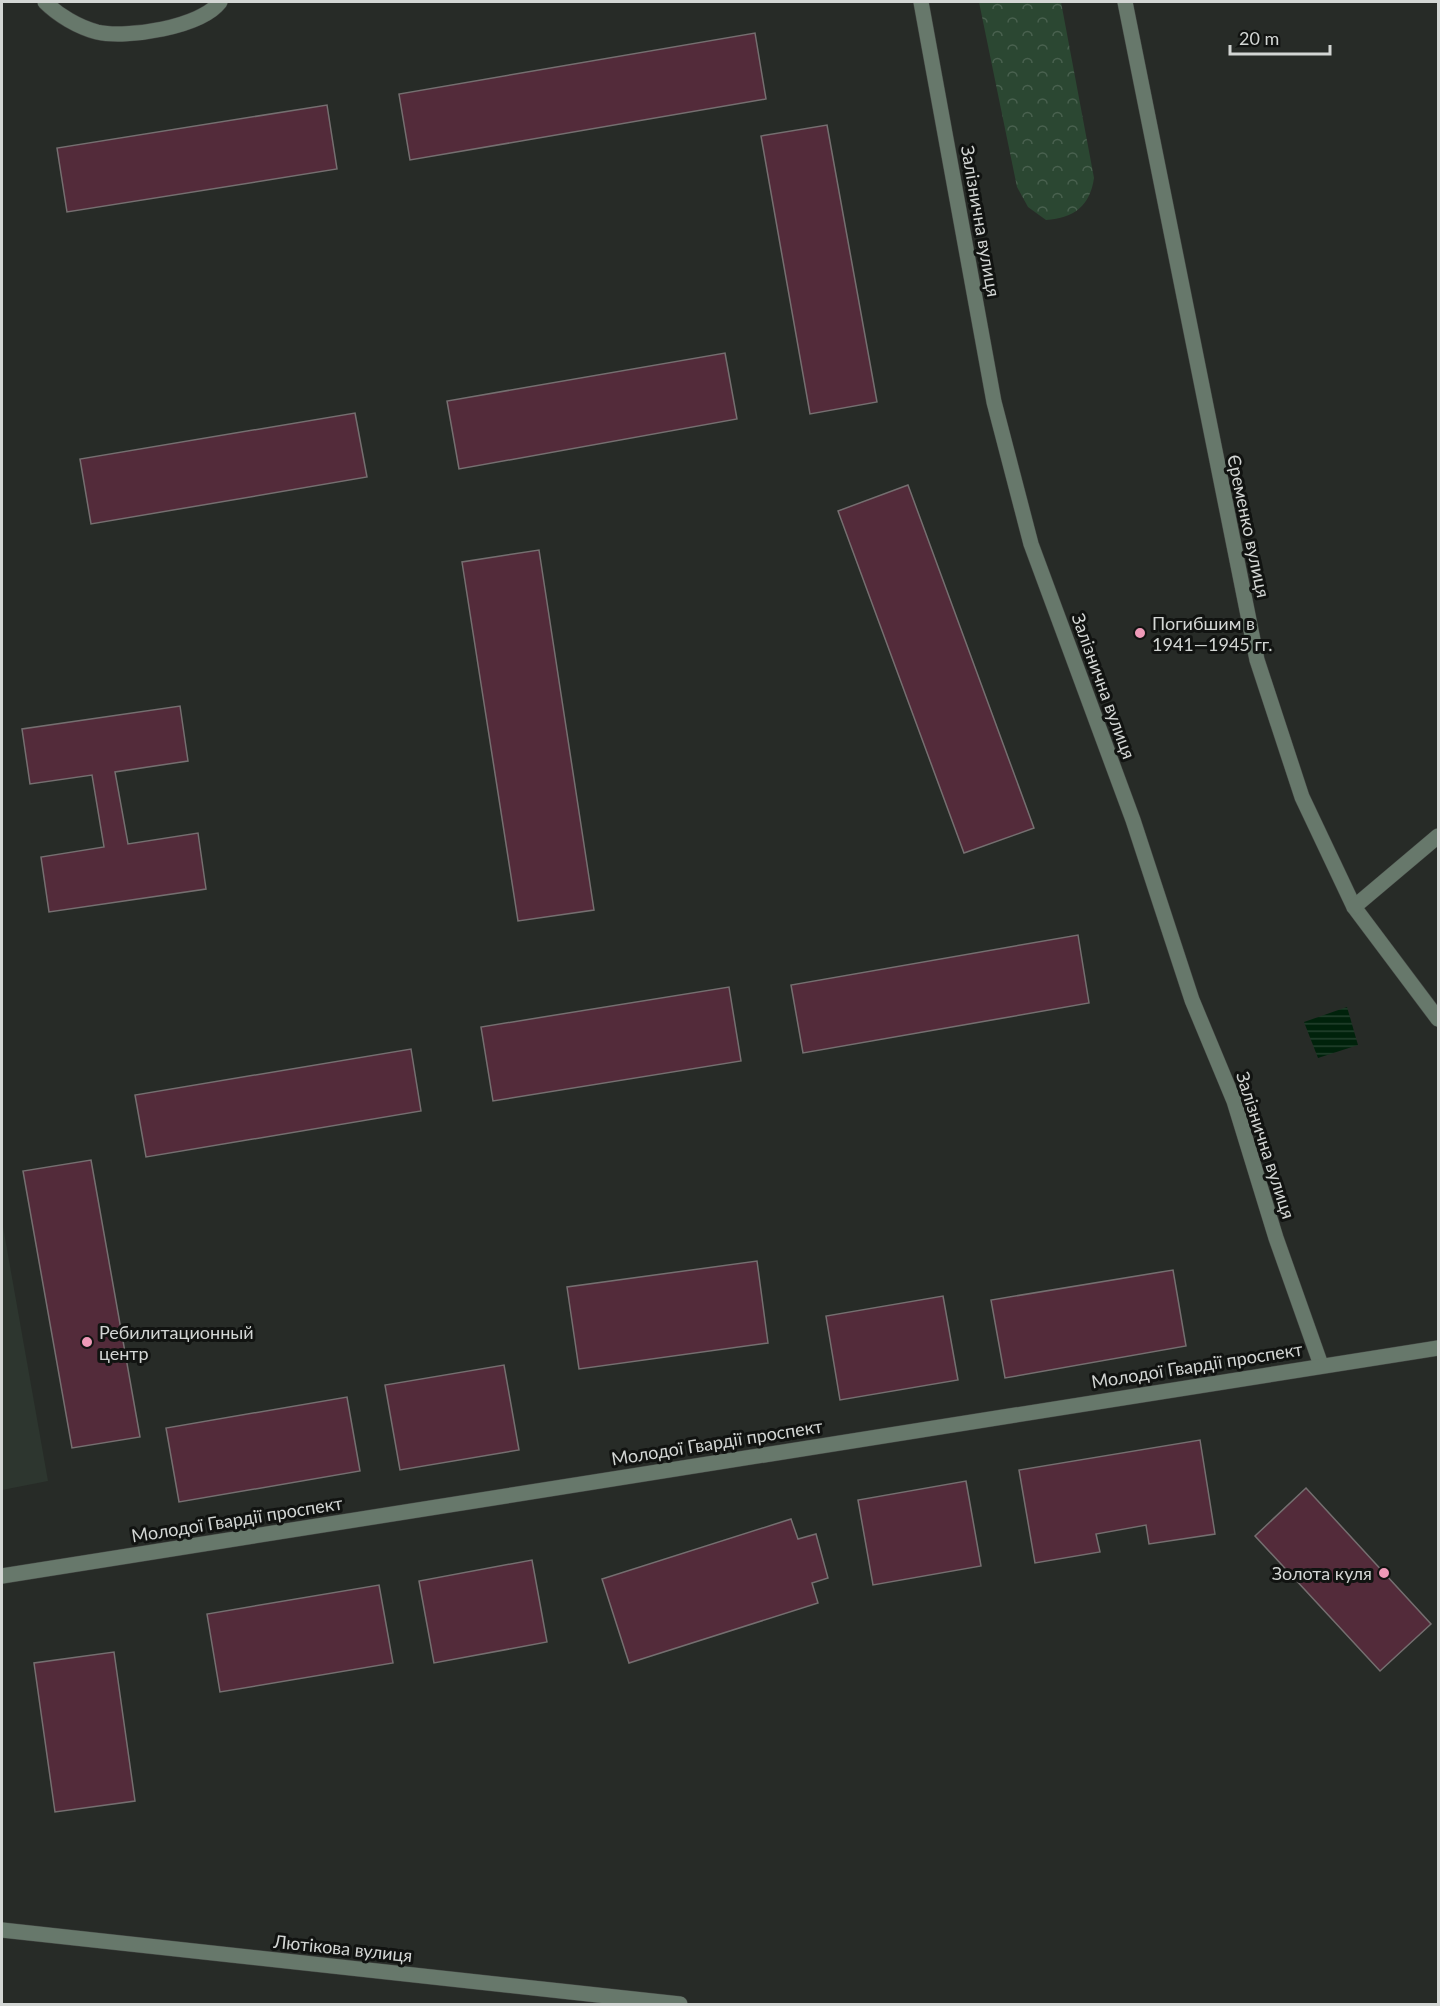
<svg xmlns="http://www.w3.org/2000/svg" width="1440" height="2006" viewBox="0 0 1440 2006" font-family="Lato,sans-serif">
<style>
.built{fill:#2d362f}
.park{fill:url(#park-crowns)}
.water{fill:url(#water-rules)}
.building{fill:#532b3a;stroke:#756f70;stroke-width:1.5}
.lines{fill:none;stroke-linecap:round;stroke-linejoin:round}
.minor-casing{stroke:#434643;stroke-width:16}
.minor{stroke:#67786b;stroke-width:15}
.poi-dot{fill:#ef9ab8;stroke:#111311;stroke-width:2}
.labels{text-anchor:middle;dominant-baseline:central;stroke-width:6;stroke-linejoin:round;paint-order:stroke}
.street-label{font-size:18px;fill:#d3d6d4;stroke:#111311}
.poi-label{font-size:18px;fill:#d3d6d4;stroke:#111311;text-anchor:start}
</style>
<defs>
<pattern id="park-crowns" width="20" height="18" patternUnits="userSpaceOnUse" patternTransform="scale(1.5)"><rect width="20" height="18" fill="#2b4732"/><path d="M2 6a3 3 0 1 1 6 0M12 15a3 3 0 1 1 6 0" fill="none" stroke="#49614f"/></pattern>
<pattern id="water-rules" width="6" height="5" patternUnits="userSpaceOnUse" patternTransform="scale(1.5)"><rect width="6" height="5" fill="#00220b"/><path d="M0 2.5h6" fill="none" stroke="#24412e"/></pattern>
</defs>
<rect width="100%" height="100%" fill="#272b27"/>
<path class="built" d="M2 1221 48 1481 2 1490Z"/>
<path class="park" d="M979 2H1061L1094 178C1090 206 1074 218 1046 220L1028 207 1017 187Z"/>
<path class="water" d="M1347 1007 1358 1045 1318 1058 1304 1022Z"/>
<g class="building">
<path d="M755 33 766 99 410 160 399 94Z"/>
<path d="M327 105 337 169 67 212 57 148Z"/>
<path d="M827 125 877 402 810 414 761 136Z"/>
<path d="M725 353 737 419 459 469 447 401Z"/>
<path d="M355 413 367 477 91 524 80 459Z"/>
<path d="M908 485 1034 828 964 853 838 511Z"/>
<path d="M539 550 594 910 518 921 462 562Z"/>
<path d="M180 706 188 761 115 772 128 844 198 833 206 889 49 912 41 857 104 847 92 775 30 784 22 729Z"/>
<path d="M1078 935 1089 1003 803 1053 791 985Z"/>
<path d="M729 987 741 1061 493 1101 481 1027Z"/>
<path d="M411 1049 421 1111 146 1157 135 1095Z"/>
<path d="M91 1160 140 1437 72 1448 23 1171Z"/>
<path d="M757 1261 768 1343 579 1369 567 1287Z"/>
<path d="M1173 1270 1186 1346 1005 1378 991 1300Z"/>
<path d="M943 1296 958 1380 840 1400 826 1316Z"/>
<path d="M504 1365 519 1450 400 1470 385 1385Z"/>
<path d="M347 1397 360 1471 179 1502 166 1428Z"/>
<path d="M1200 1440 1215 1534 1149 1544 1146 1525 1096 1534 1100 1552 1035 1563 1019 1470Z"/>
<path d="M966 1481 981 1566 873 1585 858 1500Z"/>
<path d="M1306 1488 1431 1624 1380 1671 1255 1536Z"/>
<path d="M791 1519 798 1539 816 1534 828 1578 812 1583 818 1603 629 1663 602 1579Z"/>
<path d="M532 1560 547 1642 434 1663 419 1581Z"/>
<path d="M379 1585 393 1663 220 1692 207 1614Z"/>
<path d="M114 1652 135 1801 55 1812 34 1663Z"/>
</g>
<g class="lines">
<defs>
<g id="minor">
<path d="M45 2C58 15 78 27 97 32 127 39 201 27 220 2"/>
<path d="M921 2 994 402 1031 544 1133 820 1192 1000 1234 1101 1276 1238 1321 1365"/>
<path d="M1125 2 1257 660 1302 797 1354 907 1438 1019"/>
<path d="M1354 907 1438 836"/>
<path d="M2 1576 1438 1348"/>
<path d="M2 1930 680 2004"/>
</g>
</defs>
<use href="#minor" class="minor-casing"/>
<use href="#minor" class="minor"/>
</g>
<g class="poi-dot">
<circle cx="1140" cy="633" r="6"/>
<circle cx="87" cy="1342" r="6"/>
<circle cx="1384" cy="1573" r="6"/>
</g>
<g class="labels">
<g class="street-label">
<text transform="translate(981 221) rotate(80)">Залізнична вулиця</text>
<text transform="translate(1249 526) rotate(78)">Єременко вулиця</text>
<text transform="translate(1104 686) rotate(70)">Залізнична вулиця</text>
<text transform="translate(1266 1145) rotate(72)">Залізнична вулиця</text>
<text transform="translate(1197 1365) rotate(-9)">Молодої Гвардії проспект</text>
<text transform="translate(717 1442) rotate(-9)">Молодої Гвардії проспект</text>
<text transform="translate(237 1519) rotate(-9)">Молодої Гвардії проспект</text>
<text transform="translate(343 1948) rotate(6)">Лютікова вулиця</text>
</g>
<g class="poi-label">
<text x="1152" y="623">Погибшим в<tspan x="1152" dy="21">1941—1945 гг.</tspan></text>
<text x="99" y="1332">Ребилитационный<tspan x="99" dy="21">центр</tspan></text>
<text x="1372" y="1573" text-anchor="end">Золота куля</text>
</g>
</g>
<rect width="1440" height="2006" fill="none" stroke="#d3d6d4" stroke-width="6"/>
<path d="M1230 45v9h100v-9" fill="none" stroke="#d3d6d4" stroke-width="3"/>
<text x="1239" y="45" font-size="18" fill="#d3d6d4" stroke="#111311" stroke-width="4.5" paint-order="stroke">20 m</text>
</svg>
